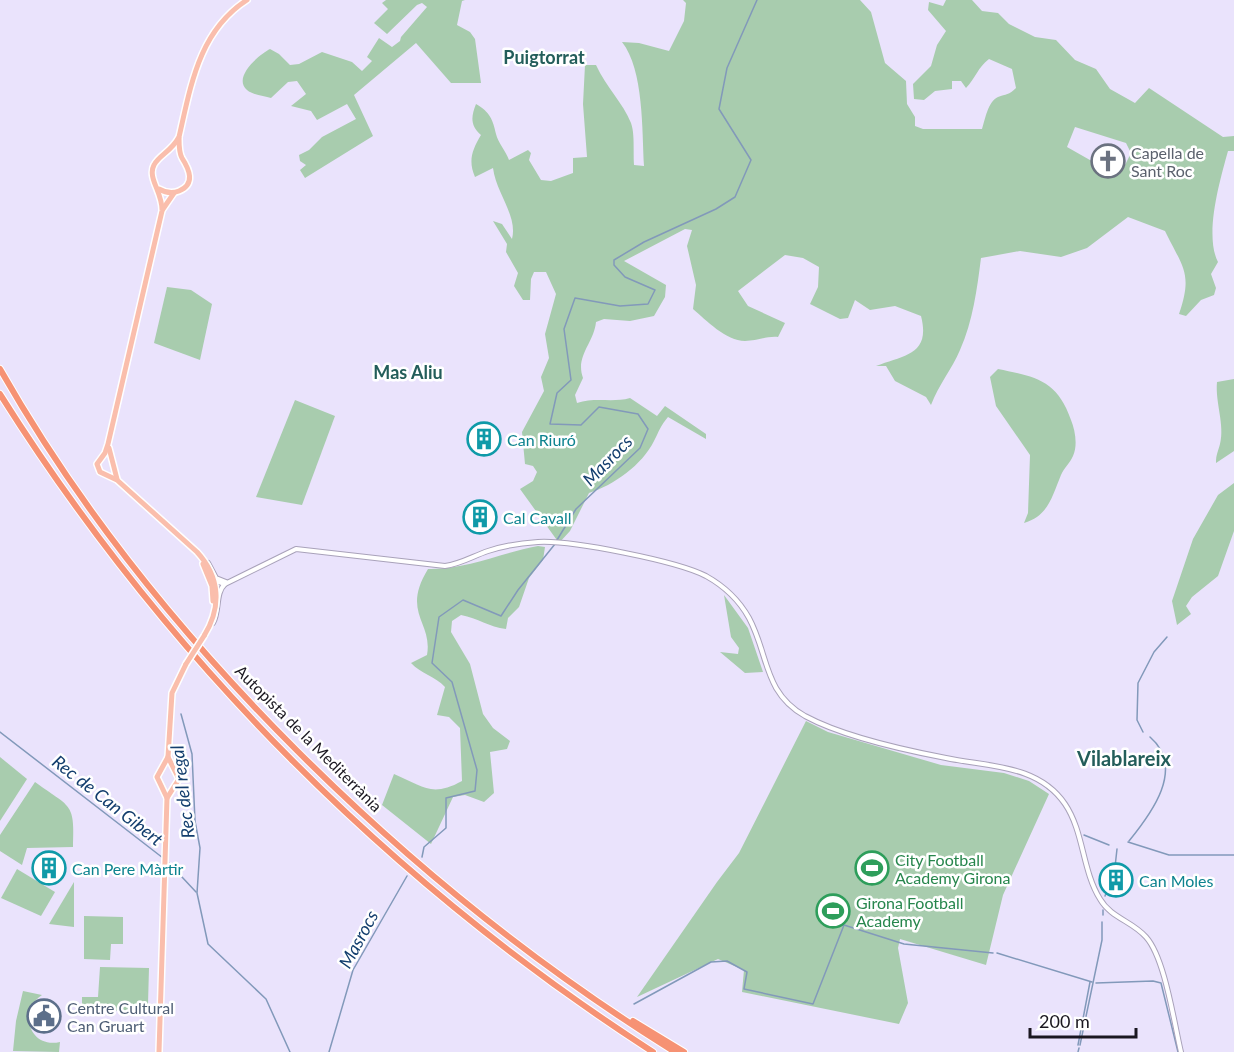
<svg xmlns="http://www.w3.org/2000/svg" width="1234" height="1052" viewBox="0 0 1234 1052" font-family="Lato,sans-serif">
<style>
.green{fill:#a8ccae;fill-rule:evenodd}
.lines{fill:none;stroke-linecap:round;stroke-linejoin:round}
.stream{stroke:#8299ba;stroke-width:1.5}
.tertiary-casing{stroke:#a9a2ba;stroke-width:6}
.primary-casing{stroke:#fff;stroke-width:8}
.motorway-casing{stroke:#fff;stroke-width:8}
.tertiary{stroke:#fff;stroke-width:4}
.primary{stroke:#fabeac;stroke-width:5}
.motorway{stroke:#f69274;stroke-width:6}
.primary-bridge-casing{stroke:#fff;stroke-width:8;stroke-linecap:butt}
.primary-bridge{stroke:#fabeac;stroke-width:5}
.labels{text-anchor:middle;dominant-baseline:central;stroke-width:5;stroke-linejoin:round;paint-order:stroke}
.worship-label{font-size:16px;fill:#5b616d;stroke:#fff;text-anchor:start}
.culture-label{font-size:16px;fill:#0d838f;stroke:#fff;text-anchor:start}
.street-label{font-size:16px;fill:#1a1720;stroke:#fff}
.leisure-label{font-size:16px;fill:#27864d;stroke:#fff;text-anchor:start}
.service-label{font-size:16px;fill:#4e5e75;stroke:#fff;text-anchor:start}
.neighbourhood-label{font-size:18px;font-weight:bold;fill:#235d5a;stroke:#fff}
.water-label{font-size:18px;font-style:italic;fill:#133e6e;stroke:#fff}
.quarter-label{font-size:20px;font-weight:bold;fill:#235d5a;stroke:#fff}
</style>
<rect width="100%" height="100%" fill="#eae3fc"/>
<g class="green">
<path d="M386 0H465L462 1 457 25 470 32 475 39 481 83H451L416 43 354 95 373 136 305 178 300 170 306 165 300 161 299 155 309 150 322 137 356 119 347 104 317 120 311 111 291 106 306 94 297 81 288 82 271 98C264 96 253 95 247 90 232 77 260 54 270 49L279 54 290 65 299 64 322 52 352 62 362 71 372 61 367 57 379 38 392 47 400 41 401 37 427 7 422 3 417 5 387 34 374 23 388 9 382 3Z"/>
<path d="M683 0H860L871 12 885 63 906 81 907 104 915 117V126L923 129H982C985 120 988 101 998 97 1006 94 1009 95 1016 88L1012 69 989 59C978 67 975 79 966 88L961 81H952V89L935 91 924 100 914 99 913 84 931 66 937 45 946 31 928 10 929 2 943 6 946 0H972L982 11 998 13 1009 24 1035 37 1056 40 1075 60 1096 69 1110 89 1135 103 1149 88 1223 137 1234 136V151H1228C1220 180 1204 235 1218 262L1211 274 1216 288 1214 295 1201 300 1186 316 1179 314C1193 273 1183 268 1165 231L1128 217 1087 248 1061 257 1020 251 981 258C977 289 973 321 960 350 952 369 939 384 931 405L926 397 895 381 886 366H876C904 355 931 355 921 316L895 306 870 310 855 300 848 318 840 319 810 304 818 287 819 267 803 258 785 255 738 291 748 306 785 323 778 337C766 336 757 341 745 341 726 341 706 320 693 309L696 285 687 246 692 230 685 229 624 261 666 285 665 297 654 316 630 321 604 319 596 322C594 343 575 356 583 378L575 395 577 403C595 397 613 403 630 398L657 416 665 406 706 434V439L668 417C661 425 659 431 654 441 642 465 614 485 589 493L570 531 559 543 520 489 533 481 537 472 533 466 525 464 522 432 544 391 541 377 549 358 545 334 556 294 546 272H534L531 279 530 300H523L514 286 518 273 506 252 507 244 493 221 502 224 512 239C518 216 496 193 493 168L475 177C468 161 472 150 481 135 470 125 471 117 476 104 490 112 493 120 496 134 498 143 506 151 509 160L528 150 531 153 529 160 541 180 551 181 573 173V158L587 157 583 104 585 65H596C606 87 623 103 631 123 635 134 633 152 634 165L644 166C642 131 644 70 622 42L639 43 669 51 684 21 686 3ZM1075 127 1126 143 1131 153 1123 169 1117 176 1106 172 1104 168 1067 147Z"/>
<path d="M167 287 191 290 212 304 200 360 154 343Z"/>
<path d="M998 369C1036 377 1057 380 1071 420 1075 430 1078 445 1073 456 1070 463 1064 468 1061 475 1052 497 1048 516 1024 523L1028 513 1030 455 996 406 990 377Z"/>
<path d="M1234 379V451L1216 463C1216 454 1218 452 1220 444 1225 425 1215 402 1217 382Z"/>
<path d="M295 400 335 416 302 505 256 497Z"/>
<path d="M1234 483V531L1218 576 1192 597 1186 606 1191 614 1177 625 1172 601 1193 539 1218 495Z"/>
<path d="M538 546 545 547 543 560 529 578 519 607 508 618 506 629C489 627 478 618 461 615L452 621 451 632 470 664 483 714 493 728 510 741 507 749 490 752 494 793 484 802 465 795 453 797 431 844 382 805 394 774C423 786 431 798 462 781L460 728 449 717 437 715 445 687C435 676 421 674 411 663L427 655C433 622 401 613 428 569 465 570 501 553 538 546Z"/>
<path d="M724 595 748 628 763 672 745 673 720 652 738 654 739 648 731 637Z"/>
<path d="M806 721 828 732 941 765 1004 773 1029 781 1049 794 1003 895 986 965 900 939 898 948 908 1003 899 1024 742 992 744 970 718 959 637 997 717 882 739 853Z"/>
<path d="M0 757 27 779 0 821Z"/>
<path d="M35 782C70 808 75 801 73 847L27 848 22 865 0 851V835Z"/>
<path d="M17 869 55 892 41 916 1 898Z"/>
<path d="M74 882V927L49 924Z"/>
<path d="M84 916 123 917V944H111L110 960 84 959Z"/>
<path d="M100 967 149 968 148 1004H136V1011L82 1010V997H98Z"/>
<path d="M23 991 42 995C18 1011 29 1049 60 1042L59 1052 13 1051 16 1021Z"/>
</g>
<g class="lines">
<g class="stream">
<path d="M557 540 576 509 640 448 648 429 638 414 599 407 581 425 550 424 557 393 571 380 564 329 575 298 620 306 648 304 655 290 625 277 614 265V260L644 242 716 209 735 197 751 160 719 109 727 68 757 0"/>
<path d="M181 714 192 754 195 821 200 848 197 893 208 944 266 999 290 1052"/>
<path d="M0 732 163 858"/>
<path d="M1143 732 1137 720 1138 683 1154 652 1167 637"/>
<path d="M1084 835 1109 845"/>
<path d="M1129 841C1151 814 1186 768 1150 737"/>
<path d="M1128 842 1169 855H1234"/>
<path d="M422 857 424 847 446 828V798L475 791 477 770 452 682 432 663 439 617 463 600 501 616 518 590 555 544"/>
<path d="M167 861 196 892"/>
<path d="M1105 896 1115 867 1117 849"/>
<path d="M1103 915V910"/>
<path d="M997 953 1092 982"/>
<path d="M1096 983 1153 981 1161 983 1178 1052"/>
<path d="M634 1004 711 962 727 961 747 972 744 989 813 1004 844 925 904 944 993 953"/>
<path d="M1078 1045 1090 982"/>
<path d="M1080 1045 1102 940V922"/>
<path d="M329 1052 353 970 407 876"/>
<path d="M1078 1052 1079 1048"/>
</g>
<defs>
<g id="tertiary">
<path d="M208 563 216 578 226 582"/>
<path d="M213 580 225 584 296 549 445 566C461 564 473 556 488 551 503 546 522 543 538 542 571 540 677 561 706 576 724 586 739 600 749 618 769 655 763 692 805 716 842 736 904 750 946 758 988 767 1038 764 1065 804 1084 832 1082 870 1100 899 1111 918 1132 921 1146 937 1165 958 1174 1023 1181 1052"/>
<path d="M213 623C220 611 215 593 225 584"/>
</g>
<g id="primary">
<path d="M159 189C166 193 172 194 179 191 196 184 189 169 182 158 179 153 179 144 179 138"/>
<path d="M163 209 174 193"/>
<path d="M109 448 117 479"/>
<path d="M203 564 212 586 213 601"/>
<path d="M204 636C222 607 220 577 197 552L117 480 100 472 97 464 105 453 108 444 162 211C163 193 147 178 154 165 159 155 171 152 179 137 191 85 199 31 247 0"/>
<path d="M167 798 157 777 168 757 172 693 186 664"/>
<path d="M159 1052 167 798 179 779 168 757"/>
</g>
<g id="motorway">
<path d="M0 369C152 637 414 890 675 1052"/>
<path d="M0 394C166 658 391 883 653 1052"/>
<path d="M633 1021 684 1052"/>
</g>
</defs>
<use href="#tertiary" class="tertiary-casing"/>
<use href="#primary" class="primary-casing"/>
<use href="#motorway" class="motorway-casing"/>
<use href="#tertiary" class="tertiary"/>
<use href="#primary" class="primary"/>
<use href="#motorway" class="motorway"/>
<defs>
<path id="primary-bridge" d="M186 664 204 636"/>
</defs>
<use href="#primary-bridge" class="primary-bridge-casing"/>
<use href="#primary-bridge" class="primary-bridge"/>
</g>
<defs>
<symbol id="church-ring" viewBox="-11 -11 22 22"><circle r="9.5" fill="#fff" stroke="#6b7280" stroke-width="1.5"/><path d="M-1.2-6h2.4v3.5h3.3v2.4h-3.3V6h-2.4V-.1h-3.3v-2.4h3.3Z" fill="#6b7280"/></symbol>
<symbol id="building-ring" viewBox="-11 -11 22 22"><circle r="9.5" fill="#fff" stroke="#0f9aa8" stroke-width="1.5"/><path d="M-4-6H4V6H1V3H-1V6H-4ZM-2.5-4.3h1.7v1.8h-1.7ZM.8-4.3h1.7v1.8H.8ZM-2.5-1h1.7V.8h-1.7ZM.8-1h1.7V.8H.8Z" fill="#0f9aa8"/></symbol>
<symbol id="stadium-ring" viewBox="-11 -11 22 22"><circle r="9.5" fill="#fff" stroke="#2e9e5b" stroke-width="1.5"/><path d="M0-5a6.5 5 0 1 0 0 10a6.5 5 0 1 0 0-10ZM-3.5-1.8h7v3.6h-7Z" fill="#2e9e5b"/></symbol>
<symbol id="civic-ring" viewBox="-11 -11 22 22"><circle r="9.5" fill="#fff" stroke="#5c6f8a" stroke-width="1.5"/><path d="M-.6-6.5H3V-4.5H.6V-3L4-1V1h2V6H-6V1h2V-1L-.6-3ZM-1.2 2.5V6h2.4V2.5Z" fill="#5c6f8a"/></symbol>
</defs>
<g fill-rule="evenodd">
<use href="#church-ring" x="1089" y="142" width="38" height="38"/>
<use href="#building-ring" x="465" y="420" width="38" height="38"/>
<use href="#building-ring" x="461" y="498" width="38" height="38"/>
<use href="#building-ring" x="30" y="849" width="38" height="38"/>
<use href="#stadium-ring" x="853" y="849" width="38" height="38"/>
<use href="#building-ring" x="1097" y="861" width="38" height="38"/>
<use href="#stadium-ring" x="814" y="892" width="38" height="38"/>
<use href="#civic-ring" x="25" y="997" width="38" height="38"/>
</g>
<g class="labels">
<g class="worship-label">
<text x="1131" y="152">Capella de<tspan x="1131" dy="18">Sant Roc</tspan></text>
</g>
<g class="culture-label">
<text x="507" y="439">Can Riuró</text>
<text x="503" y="517">Cal Cavall</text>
<text x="72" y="868">Can Pere Màrtir</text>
<text x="1139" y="880">Can Moles</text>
</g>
<g class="street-label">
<text transform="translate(309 738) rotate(45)">Autopista de la Mediterrània</text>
</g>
<g class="leisure-label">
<text x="895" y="859">City Football<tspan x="895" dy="18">Academy Girona</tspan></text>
<text x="856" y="902">Girona Football<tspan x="856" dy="18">Academy</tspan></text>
</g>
<g class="service-label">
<text x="67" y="1007">Centre Cultural<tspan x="67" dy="18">Can Gruart</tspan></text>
</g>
<g class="neighbourhood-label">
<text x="544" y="57">Puigtorrat</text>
<text x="408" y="372">Mas Aliu</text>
</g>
<g class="water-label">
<text transform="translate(607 460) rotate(-46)">Masrocs</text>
<text transform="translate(182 792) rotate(-97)">Rec del regal</text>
<text transform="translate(108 800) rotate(38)">Rec de Can Gibert</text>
<text transform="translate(358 939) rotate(-62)">Masrocs</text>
</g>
<g class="quarter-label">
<text x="1124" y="758">Vilablareix</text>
</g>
</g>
<path d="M1030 1028v9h106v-9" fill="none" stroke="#1a1720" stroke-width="3"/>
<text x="1039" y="1028" font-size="18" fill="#1a1720" stroke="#ffffff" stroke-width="4.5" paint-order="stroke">200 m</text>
</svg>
